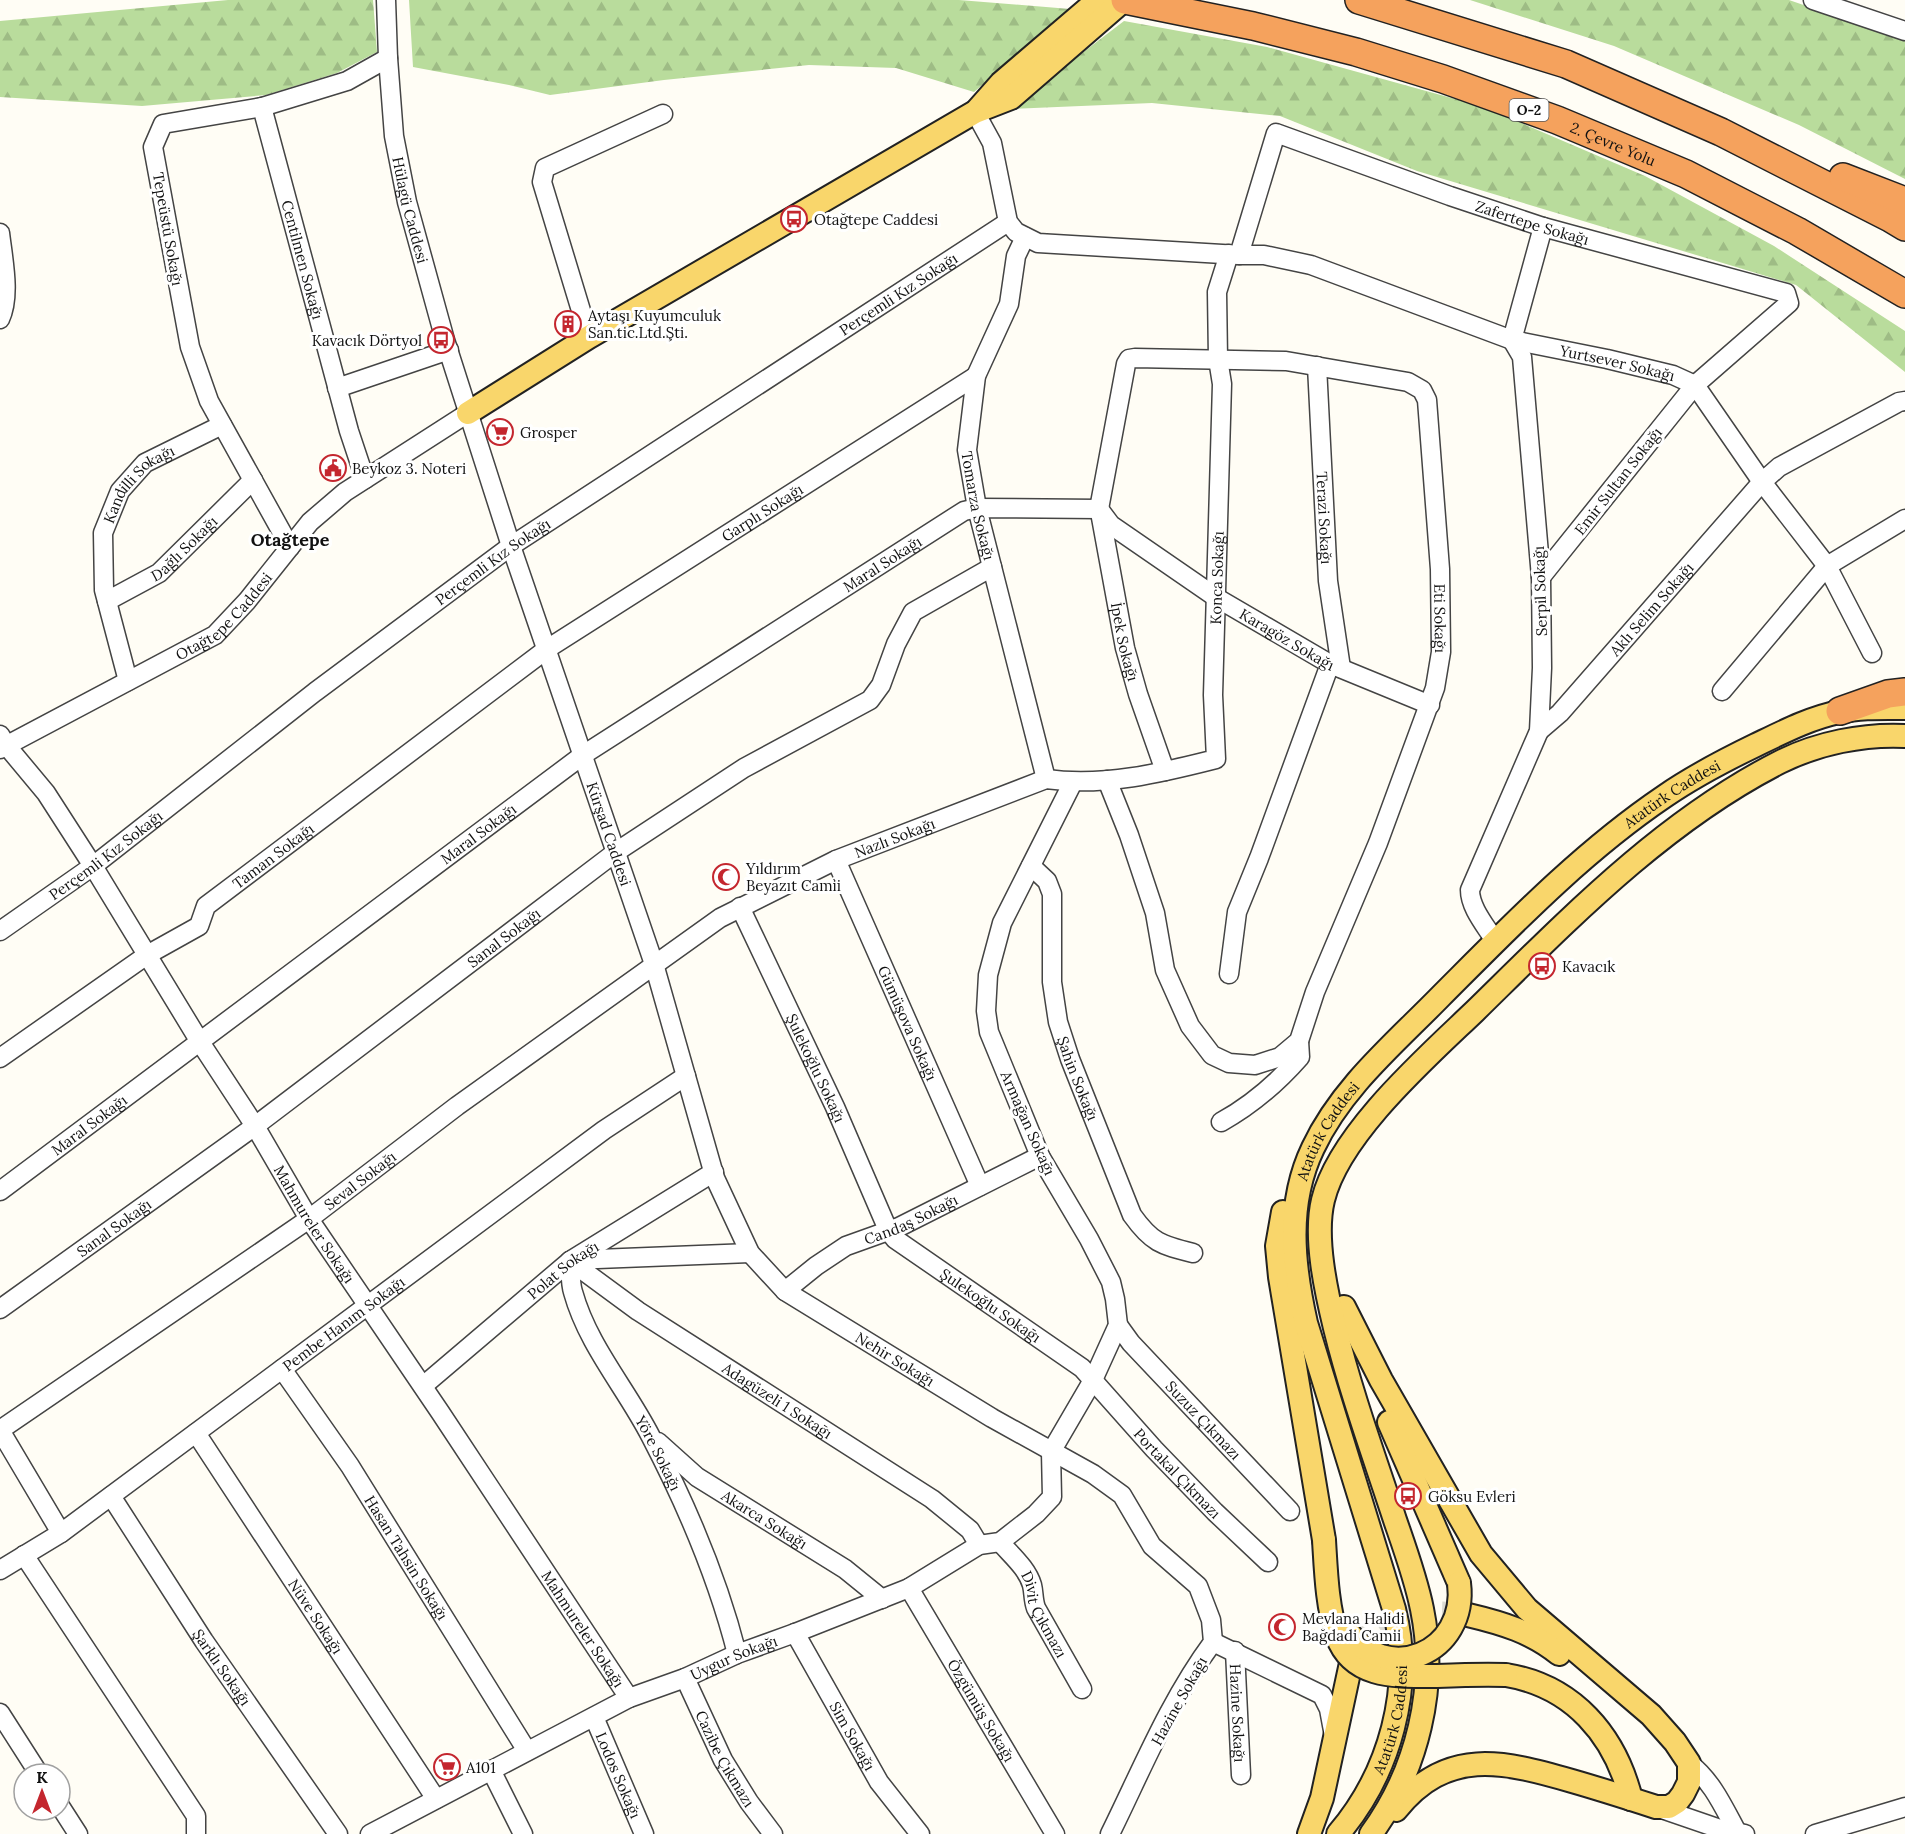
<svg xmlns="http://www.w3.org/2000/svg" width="1905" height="1834" viewBox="0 0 1905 1834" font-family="Lora,serif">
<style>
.forest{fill:url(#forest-firs)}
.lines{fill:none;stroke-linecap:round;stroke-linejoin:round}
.major-tunnel{stroke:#dbdad3;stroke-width:22;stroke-dasharray:22 11;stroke-linecap:butt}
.minor-casing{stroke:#444;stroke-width:21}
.major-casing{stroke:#222;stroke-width:26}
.highway-casing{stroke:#222;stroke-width:30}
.minor{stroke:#fff;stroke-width:18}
.major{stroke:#f9d66b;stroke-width:22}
.highway{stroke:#f5a25d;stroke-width:27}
.major-bridge-casing{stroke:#222;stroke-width:26;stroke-linecap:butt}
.major-bridge{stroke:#f9d66b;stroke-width:22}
.labels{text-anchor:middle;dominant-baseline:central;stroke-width:6;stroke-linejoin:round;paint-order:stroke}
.shield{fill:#fff;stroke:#585858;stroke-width:1.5}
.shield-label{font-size:14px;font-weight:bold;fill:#111}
.street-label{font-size:15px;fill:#111;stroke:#fff}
.poi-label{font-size:15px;fill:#111;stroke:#fff;text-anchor:start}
.quarter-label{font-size:18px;font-weight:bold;fill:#111;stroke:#fff}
</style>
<defs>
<pattern id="forest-firs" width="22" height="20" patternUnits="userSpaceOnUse" patternTransform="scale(1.5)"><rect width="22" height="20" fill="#b9dc9c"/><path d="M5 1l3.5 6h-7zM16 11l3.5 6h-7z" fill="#9ebc85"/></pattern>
</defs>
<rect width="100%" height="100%" fill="#fffdf5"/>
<g class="forest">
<path d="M228 0H373L377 52 337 73 266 95 142 106 0 97V21Z"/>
<path d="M409 0H959L1070 9 974 92 896 68 809 65 664 80 550 95 509 85 413 67Z"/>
<path d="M1470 0H1789L1905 40V179L1799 125 1614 46Z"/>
<path d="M1124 21 1267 47 1484 107 1645 176 1774 246 1905 331V372L1796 285 1417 171 1280 116 1152 103 1009 109Z"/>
</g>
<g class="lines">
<path class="major-tunnel" d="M1354 1649C1384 1613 1424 1608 1468 1615"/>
<defs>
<g id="minor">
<path id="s1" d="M386 0 388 58 394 136 407 202 445 340 511 546 654 964 715 1178 750 1253 785 1291 992 1418 1093 1474 1122 1495 1152 1546 1198 1586 1211 1620 1213 1642C1170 1700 1142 1769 1110 1834"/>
<path d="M1813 0 1905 31"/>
<path id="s2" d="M262 107 349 431 365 479"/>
<path id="s3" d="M975 112 992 143 1008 222 1016 232 1038 243 1239 255H1264L1311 265 1512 340 1607 359 1673 375 1695 385 1762 482 1827 566 1872 653"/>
<path d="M0 233C3 259 11 296 0 319"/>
<path id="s4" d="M1025 237 1016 256 1009 304 976 376 967 450 977 508 1046 779"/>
<path id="s5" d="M1239 255 1276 133 1450 196 1543 227 1786 293 1789 303 1695 385 1541 577"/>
<path d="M589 337 542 182 545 168 663 114"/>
<path id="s6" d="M1317 366 1328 581 1341 668"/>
<path d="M337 388 449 350"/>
<path id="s7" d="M1099 509 1111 525 1217 598 1330 664 1430 705"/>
<path id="s8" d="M1100 512 1125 648 1138 694 1165 771"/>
<path d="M290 547 209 401 190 347 153 147 163 124 262 107 347 81 388 58"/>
<path id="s9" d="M107 601 159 573 253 480"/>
<path id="s10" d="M128 681 104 590 103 533 120 491 145 463 222 425"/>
<path d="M1722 691 1827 566 1905 519"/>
<path id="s11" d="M1539 731 1560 713 1762 482 1779 467 1899 402 1905 401"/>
<path id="s12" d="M0 735 6 745 46 793 93 866 200 1042 255 1126 309 1219 440 1412 629 1698"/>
<path id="s13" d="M0 749 215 635 247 601 310 522 345 492 468 413"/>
<path id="s14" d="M836 860 980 1186"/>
<path id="s15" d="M1031 866 1047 881 1052 894V982L1058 1022 1070 1059 1132 1215C1152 1243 1161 1245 1193 1253"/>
<path id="s16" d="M740 907 835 1107 888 1230 895 1239 1082 1368 1154 1449 1215 1512 1268 1562"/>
<path id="s17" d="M0 931 93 866 315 692 511 546 1008 222"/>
<path d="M1495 941C1486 926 1470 908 1470 890L1539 731 1542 668 1541 577 1522 357 1512 340 1543 227"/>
<path d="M1229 974 1237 912 1259 858 1330 664"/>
<path id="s18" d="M0 1058 147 955 199 926 206 906 547 649 976 376"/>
<path d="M1221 1122C1250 1106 1278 1082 1300 1057L1299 1041"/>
<path id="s19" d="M0 1191 583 755 964 511 977 508 1099 509 1126 364 1129 359 1135 358 1286 361 1408 382 1422 390 1427 400 1440 569 1441 652 1435 688 1378 843 1315 992 1299 1041 1280 1057 1255 1065 1229 1063 1212 1055 1190 1026 1165 970 1155 913 1129 835 1107 780"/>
<path d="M572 1260 750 1253"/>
<path id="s20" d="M570 1261 638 1311 932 1499 970 1530 979 1545"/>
<path id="s21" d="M570 1261C571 1271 570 1283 573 1292 588 1346 626 1388 651 1437 687 1506 718 1579 737 1654"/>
<path id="s22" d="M785 1291 816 1266 846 1246 899 1227 1040 1156"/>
<path id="s23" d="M0 1309 255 1126 616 852 744 768 870 700 881 685 896 644 913 612 992 567"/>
<path id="s24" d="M1118 1325 1131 1343 1290 1511"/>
<path id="s25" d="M282 1369 350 1466 527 1751"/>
<path id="s26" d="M423 1386 570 1261 714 1172"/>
<path id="s27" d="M0 1430 309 1219 457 1106 720 918 836 860 1046 779C1104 787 1161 773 1216 759L1213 695 1222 384 1218 359 1217 292 1229 254"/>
<path d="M0 1430 61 1533"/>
<path id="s28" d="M196 1433 436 1799"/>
<path id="s29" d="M658 1442 697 1477 845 1569 882 1599"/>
<path d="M1051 1452 1093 1380 1118 1325 1115 1299 1111 1282 1089 1239 1040 1156 989 1032 986 1011 988 975 1002 923 1073 782"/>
<path id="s30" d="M111 1496 204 1641 338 1834"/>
<path id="s31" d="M1000 1542C1011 1555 1027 1568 1032 1585 1034 1593 1033 1600 1036 1608L1082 1689"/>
<path d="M24 1555 196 1816V1834"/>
<path id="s32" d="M0 1570 61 1533 604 1130 686 1076"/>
<path id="s33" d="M909 1588 1055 1834"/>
<path id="s34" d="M795 1633 879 1782 920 1834"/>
<path d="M1213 1642 1322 1695 1329 1709 1334 1736"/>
<path id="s35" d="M1235 1651 1241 1775"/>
<path id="s36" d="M685 1678 723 1760 749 1802 773 1834"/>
<path d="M0 1713 39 1774"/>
<path id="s37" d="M594 1717 644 1834"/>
<path d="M1689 1763C1712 1781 1723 1806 1737 1832"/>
<path d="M491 1770 523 1834"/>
<path d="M60 1806 78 1834"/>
<path d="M1656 1807 1720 1829 1745 1834"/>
<path id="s38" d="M370 1834 629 1698 685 1678 737 1654 795 1633 909 1588 979 1545 1000 1542 1036 1514 1052 1497 1051 1452"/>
<path d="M1815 1834 1905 1807"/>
</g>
<g id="major">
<path d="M978 109 1001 83 1098 0"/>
<path d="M468 413 589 337 975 112 1011 98 1124 0"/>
<path d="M1283 1212 1277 1246 1280 1277 1324 1540"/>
<path d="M1344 1307 1381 1380 1481 1554 1527 1609 1651 1715 1675 1742 1689 1763V1782L1683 1794 1677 1802 1669 1807H1656C1628 1798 1600 1789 1572 1781 1503 1761 1446 1747 1396 1810"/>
<path d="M1389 1422 1459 1583"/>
<path d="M1468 1615C1502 1623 1532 1632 1559 1654"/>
<path d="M1506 1675C1573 1686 1615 1735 1631 1799"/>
<path d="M1309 1834 1322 1798 1354 1649"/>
<path id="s39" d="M1338 1834C1390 1773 1414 1687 1394 1609L1306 1323C1293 1265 1286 1204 1313 1148 1341 1088 1395 1043 1440 997 1511 926 1582 852 1665 796 1694 776 1725 760 1756 745 1783 732 1810 718 1839 712 1861 707 1883 708 1905 708"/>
<path d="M1371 1834C1417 1771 1438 1687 1422 1609 1416 1579 1405 1549 1395 1520 1374 1456 1351 1393 1335 1328 1326 1291 1314 1237 1323 1200 1339 1134 1427 1057 1475 1011 1568 920 1662 822 1780 762 1818 743 1863 734 1905 736"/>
</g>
<g id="highway">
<path id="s40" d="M1125 0 1253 26 1356 52 1443 79 1557 120 1686 174 1797 231 1905 294"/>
<path d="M1359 0 1566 64 1721 132 1890 218 1905 227"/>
<path d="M1843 177 1905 201"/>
<path d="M1840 711 1888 694 1905 692"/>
</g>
</defs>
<use href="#minor" class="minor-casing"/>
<use href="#major" class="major-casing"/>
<use href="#highway" class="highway-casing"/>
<use href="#minor" class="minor"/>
<use href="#major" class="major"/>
<use href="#highway" class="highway"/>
<defs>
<g id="major-bridge">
<path d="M1324 1540C1326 1572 1327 1606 1337 1636 1353 1680 1399 1676 1437 1676 1460 1675 1483 1674 1506 1675"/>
<path d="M1345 1628C1386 1688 1468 1653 1459 1583"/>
</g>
</defs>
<use href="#major-bridge" class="major-bridge-casing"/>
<use href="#major-bridge" class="major-bridge"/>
</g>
<defs>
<symbol id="bus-ring" viewBox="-11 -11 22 22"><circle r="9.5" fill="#fff" stroke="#c4262e" stroke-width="1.5"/><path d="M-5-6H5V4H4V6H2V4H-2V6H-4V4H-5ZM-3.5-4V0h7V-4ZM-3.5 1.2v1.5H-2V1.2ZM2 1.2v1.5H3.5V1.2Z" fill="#c4262e"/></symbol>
<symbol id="building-ring" viewBox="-11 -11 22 22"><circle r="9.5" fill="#fff" stroke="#c4262e" stroke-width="1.5"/><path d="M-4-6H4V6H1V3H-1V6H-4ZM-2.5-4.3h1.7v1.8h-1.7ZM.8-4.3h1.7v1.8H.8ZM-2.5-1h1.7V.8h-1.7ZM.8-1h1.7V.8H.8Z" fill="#c4262e"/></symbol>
<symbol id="supermarket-ring" viewBox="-11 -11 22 22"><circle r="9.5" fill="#fff" stroke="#c4262e" stroke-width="1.5"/><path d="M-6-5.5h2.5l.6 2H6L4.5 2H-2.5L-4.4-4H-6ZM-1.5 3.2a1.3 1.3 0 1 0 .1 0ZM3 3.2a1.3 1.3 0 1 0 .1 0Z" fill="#c4262e"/></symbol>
<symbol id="civic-ring" viewBox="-11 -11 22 22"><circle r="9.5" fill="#fff" stroke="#c4262e" stroke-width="1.5"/><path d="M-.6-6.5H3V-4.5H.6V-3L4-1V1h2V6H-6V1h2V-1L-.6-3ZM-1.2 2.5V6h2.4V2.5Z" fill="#c4262e"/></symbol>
<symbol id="mosque-ring" viewBox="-11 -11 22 22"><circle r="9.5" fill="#fff" stroke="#c4262e" stroke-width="1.5"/><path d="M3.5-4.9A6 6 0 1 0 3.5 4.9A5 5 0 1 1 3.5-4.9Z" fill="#c4262e"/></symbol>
</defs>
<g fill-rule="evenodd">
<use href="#bus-ring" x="779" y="204" width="30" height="30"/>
<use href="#building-ring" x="553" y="309" width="30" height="30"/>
<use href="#bus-ring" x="426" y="325" width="30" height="30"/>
<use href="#supermarket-ring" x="485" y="417" width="30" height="30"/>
<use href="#civic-ring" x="318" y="453" width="30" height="30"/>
<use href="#mosque-ring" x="711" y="862" width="30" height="30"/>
<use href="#bus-ring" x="1527" y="951" width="30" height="30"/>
<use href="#bus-ring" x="1393" y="1481" width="30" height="30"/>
<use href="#mosque-ring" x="1267" y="1612" width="30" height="30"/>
<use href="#supermarket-ring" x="432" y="1752" width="30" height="30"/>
</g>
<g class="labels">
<rect class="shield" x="1509.5" y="99" width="39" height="22" rx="4.5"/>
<g class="shield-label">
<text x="1529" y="110">O-2</text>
</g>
<g class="street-label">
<text stroke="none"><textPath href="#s40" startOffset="510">2. Çevre Yolu</textPath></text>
<text stroke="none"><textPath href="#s1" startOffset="212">Hülagü Caddesi</textPath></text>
<text stroke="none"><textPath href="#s5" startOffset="399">Zafertepe Sokağı</textPath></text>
<text transform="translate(168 229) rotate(80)">Tepeüstü Sokağı</text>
<text stroke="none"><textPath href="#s2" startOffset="158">Centilmen Sokağı</textPath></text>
<text stroke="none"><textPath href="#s17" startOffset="1102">Perçemli Kız Sokağı</textPath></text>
<text stroke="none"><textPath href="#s3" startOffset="750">Yurtsever Sokağı</textPath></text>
<text transform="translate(1618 481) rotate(-52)">Emir Sultan Sokağı</text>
<text stroke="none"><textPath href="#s10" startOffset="214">Kandilli Sokağı</textPath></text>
<text stroke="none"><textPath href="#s4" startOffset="280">Tomarza Sokağı</textPath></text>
<text stroke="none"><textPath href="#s18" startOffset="942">Garplı Sokağı</textPath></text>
<text stroke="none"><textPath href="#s6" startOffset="152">Terazi Sokağı</textPath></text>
<text stroke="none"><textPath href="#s9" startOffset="94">Dağlı Sokağı</textPath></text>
<text stroke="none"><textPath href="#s17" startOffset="616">Perçemli Kız Sokağı</textPath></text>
<text stroke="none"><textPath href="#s19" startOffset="1083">Maral Sokağı</textPath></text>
<text stroke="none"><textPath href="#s27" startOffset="1592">Konca Sokağı</textPath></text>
<text transform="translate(1540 591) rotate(-92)">Serpil Sokağı</text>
<text stroke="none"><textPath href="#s11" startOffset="166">Aklı Selim Sokağı</textPath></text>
<text stroke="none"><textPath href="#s13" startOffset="262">Otağtepe Caddesi</textPath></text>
<text stroke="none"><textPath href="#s19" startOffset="1996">Eti Sokağı</textPath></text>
<text stroke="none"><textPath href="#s7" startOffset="230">Karagöz Sokağı</textPath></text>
<text stroke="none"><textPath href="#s8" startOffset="132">İpek Sokağı</textPath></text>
<text stroke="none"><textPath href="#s39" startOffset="1226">Atatürk Caddesi</textPath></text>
<text stroke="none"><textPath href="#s1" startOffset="867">Kürşad Caddesi</textPath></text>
<text stroke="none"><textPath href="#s19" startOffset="597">Maral Sokağı</textPath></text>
<text stroke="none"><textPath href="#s27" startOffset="1076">Nazlı Sokağı</textPath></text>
<text stroke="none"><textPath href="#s17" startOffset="130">Perçemli Kız Sokağı</textPath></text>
<text stroke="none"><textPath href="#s18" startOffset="344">Taman Sokağı</textPath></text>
<text stroke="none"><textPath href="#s23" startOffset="626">Sanal Sokağı</textPath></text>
<text stroke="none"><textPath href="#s14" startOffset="178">Gümüşova Sokağı</textPath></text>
<text stroke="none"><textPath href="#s16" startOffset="178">Şulekoğlu Sokağı</textPath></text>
<text stroke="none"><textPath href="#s15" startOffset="224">Şahin Sokağı</textPath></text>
<text transform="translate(1028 1123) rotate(66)">Armaḡan Sokaḡı</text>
<text stroke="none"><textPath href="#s19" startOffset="111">Maral Sokağı</textPath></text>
<text stroke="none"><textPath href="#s39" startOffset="740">Atatürk Caddesi</textPath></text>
<text stroke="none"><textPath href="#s27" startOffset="438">Seval Sokağı</textPath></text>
<text stroke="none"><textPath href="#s22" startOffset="146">Candaş Sokağı</textPath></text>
<text stroke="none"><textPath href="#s12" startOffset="582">Mahmureler Sokağı</textPath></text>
<text stroke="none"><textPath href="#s23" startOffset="140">Sanal Sokağı</textPath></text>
<text stroke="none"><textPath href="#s26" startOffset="182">Polat Sokağı</textPath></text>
<text stroke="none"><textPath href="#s16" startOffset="483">Şulekoğlu Sokaḡı</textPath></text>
<text stroke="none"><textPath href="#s32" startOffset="423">Pembe Hanım Sokağı</textPath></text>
<text stroke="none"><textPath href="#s1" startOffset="1491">Nehir Sokağı</textPath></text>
<text stroke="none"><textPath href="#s20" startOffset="250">Adagüzeli 1 Sokaḡı</textPath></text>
<text stroke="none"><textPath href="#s24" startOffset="128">Suzuz Çıkmazı</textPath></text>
<text stroke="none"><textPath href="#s21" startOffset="214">Yöre Sokağı</textPath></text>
<text stroke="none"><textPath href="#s16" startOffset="736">Portakal Çıkmazı</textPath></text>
<text stroke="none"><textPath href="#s29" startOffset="132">Akarca Sokağı</textPath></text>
<text stroke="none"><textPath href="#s25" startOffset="226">Hasan Tahsin Sokağı</textPath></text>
<text stroke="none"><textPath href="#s31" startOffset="86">Divit Çıkmazı</textPath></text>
<text stroke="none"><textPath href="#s28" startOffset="219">Nüve Sokağı</textPath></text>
<text stroke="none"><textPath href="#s12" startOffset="1068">Mahmureler Sokağı</textPath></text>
<text stroke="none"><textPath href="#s38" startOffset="405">Uygur Sokağı</textPath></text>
<text stroke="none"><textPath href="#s30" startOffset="204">Şarklı Sokağı</textPath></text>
<text transform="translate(1179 1701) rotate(-61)">Hazine Sokaḡı</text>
<text stroke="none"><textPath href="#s33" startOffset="142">Özgümüş Sokağı</textPath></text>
<text stroke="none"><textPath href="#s35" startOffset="62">Hazine Sokağı</textPath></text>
<text stroke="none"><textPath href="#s39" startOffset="128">Atatürk Caddesi</textPath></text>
<text stroke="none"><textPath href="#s34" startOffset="118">Sim Sokağı</textPath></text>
<text stroke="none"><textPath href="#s36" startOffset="90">Cazibe Çıkmazı</textPath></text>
<text stroke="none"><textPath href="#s37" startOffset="63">Lodos Sokağı</textPath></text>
</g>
<g class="poi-label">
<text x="814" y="219">Otağtepe Caddesi</text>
<text x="588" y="315">Aytaşı Kuyumculuk<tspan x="588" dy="17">San.tic.Ltd.Şti.</tspan></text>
<text x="422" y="340" text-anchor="end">Kavacık Dörtyol</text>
<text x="520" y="432">Grosper</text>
<text x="352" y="468">Beykoz 3. Noteri</text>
<text x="746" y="868">Yıldırım<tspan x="746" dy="17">Beyazıt Camii</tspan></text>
<text x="1562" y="966">Kavacık</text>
<text x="1428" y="1496">Göksu Evleri</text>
<text x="1302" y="1618">Mevlana Halidi<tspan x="1302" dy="17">Bağdadi Camii</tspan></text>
<text x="466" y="1767">A101</text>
</g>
<g class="quarter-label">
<text x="290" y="539">Otağtepe</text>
</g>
</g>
<g transform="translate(42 1792)"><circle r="28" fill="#ffffff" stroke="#a0a0a0" stroke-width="1.5"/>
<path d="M0-4.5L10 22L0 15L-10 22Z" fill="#c4262e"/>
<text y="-9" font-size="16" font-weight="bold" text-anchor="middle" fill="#111111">K</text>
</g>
</svg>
